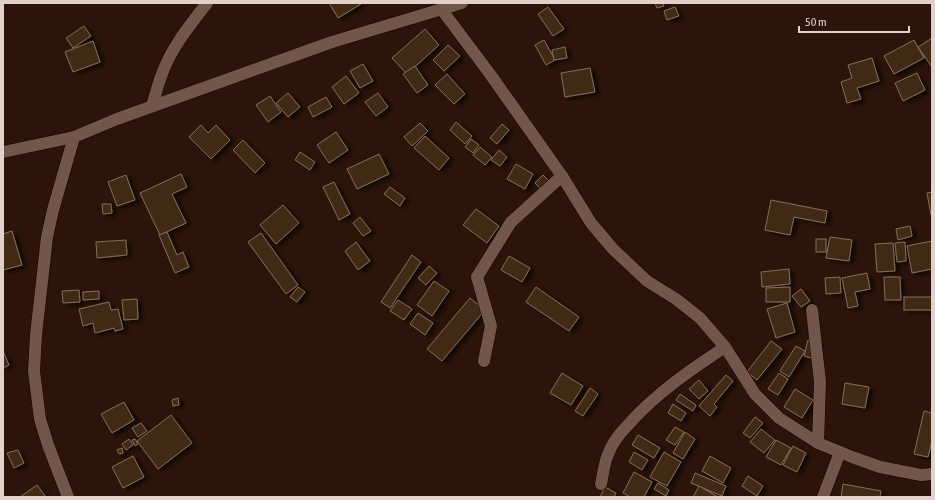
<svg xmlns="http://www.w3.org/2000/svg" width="935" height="500" viewBox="0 0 935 500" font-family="'Asap Condensed',sans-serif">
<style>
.building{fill:#402a19;stroke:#866d59;filter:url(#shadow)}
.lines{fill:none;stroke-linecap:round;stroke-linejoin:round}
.minor-casing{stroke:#130200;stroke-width:13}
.minor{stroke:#73564a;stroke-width:12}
</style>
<defs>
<filter id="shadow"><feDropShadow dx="4.5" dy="2.5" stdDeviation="2" flood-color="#0009"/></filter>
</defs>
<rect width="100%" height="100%" fill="#2c140a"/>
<g class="building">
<path d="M329 3H360L361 4 338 18Z"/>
<path d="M655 3H663L664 6 657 8Z"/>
<path d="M548 7 564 29 553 36 538 14Z"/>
<path d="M675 7 679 16 667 20 664 11Z"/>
<path d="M84 26 91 36 73 48 66 38Z"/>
<path d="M425 29 439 45 407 74 392 58Z"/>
<path d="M932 38V67L918 47Z"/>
<path d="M544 40 555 60 546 65 535 45Z"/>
<path d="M914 40 924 58 894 74 884 56Z"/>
<path d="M93 41 100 62 73 72 65 52Z"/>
<path d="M448 45 460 56 444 71 433 60Z"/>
<path d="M565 47 567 58 554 60 552 50Z"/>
<path d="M872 58 879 81 857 88 861 99 847 103 841 82 852 78 848 65Z"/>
<path d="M363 64 373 81 360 88 350 71Z"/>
<path d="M415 66 428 85 417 93 403 74Z"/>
<path d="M590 68 595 92 565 97 561 73Z"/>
<path d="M917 73 925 90 903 101 895 83Z"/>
<path d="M447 74 465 94 454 104 435 85Z"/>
<path d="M346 76 359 93 344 104 332 87Z"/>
<path d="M288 93 300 107 288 117 276 103Z"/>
<path d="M378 93 388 107 376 116 365 102Z"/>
<path d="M270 96 281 112 268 122 256 105Z"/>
<path d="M326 97 332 107 313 117 308 107Z"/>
<path d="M456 122 472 136 465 144 450 130Z"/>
<path d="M420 123 428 131 412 146 404 137Z"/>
<path d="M502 124 509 130 497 144 490 138Z"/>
<path d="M201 125 208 133 216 125 230 140 211 159 189 137Z"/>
<path d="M336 132 348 150 329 163 317 145Z"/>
<path d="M425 136 449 158 439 170 414 148Z"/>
<path d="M471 139 479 145 473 153 465 147Z"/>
<path d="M243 140 265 163 255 173 233 150Z"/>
<path d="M480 147 492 157 485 165 473 155Z"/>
<path d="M499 150 507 157 500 166 491 160Z"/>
<path d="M300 152 315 162 310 170 295 160Z"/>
<path d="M379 154 389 174 357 189 347 169Z"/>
<path d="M516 164 533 174 525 189 507 179Z"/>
<path d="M181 174 187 187 172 194 186 223 160 235 140 193Z"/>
<path d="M126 175 135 200 117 206 108 182Z"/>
<path d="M543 175 550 182 542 190 535 183Z"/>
<path d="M334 182 350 214 339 220 323 187Z"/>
<path d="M390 187 405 198 400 206 384 194Z"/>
<path d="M932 192V214L931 215 927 193Z"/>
<path d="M771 200 827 211 825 223 794 217 790 235 765 230Z"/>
<path d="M102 204H111L112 213 103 214Z"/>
<path d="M283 205 299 223 276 244 260 225Z"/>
<path d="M476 209 499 226 487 243 463 225Z"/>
<path d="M360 217 371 231 363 236 353 223Z"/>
<path d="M910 226 912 236 898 240 896 229Z"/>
<path d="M12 231 22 265 3 270V234Z"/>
<path d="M167 232 177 255 183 252 189 267 175 273 159 235Z"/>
<path d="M261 233 298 285 286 294 248 242Z"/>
<path d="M830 237 852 240 849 261 826 258Z"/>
<rect x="816" y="239" width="10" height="13"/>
<path d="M126 240 127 255 97 258 96 242Z"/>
<path d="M932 241V269L912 273 907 246Z"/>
<path d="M356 242 370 261 358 270 345 251Z"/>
<path d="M905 242 906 261 897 262 895 243Z"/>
<path d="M893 243 895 271 877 272 875 244Z"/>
<path d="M412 255 421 262 390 308 381 302Z"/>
<path d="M509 256 530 268 522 282 501 270Z"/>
<path d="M429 266 437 273 426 285 418 278Z"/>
<path d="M789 269 790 284 762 287 761 272Z"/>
<path d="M867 273 870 289 855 292 858 306 848 308 842 278Z"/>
<path d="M840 277 841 293 826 294 825 278Z"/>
<path d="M884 277H900L901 300H885Z"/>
<path d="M434 281 449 291 432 316 417 305Z"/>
<path d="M298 287 305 292 297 302 290 297Z"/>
<path d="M536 287 579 317 569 331 526 302Z"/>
<path d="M790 287V302H766V288Z"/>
<path d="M801 289 810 301 801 307 792 296Z"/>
<path d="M79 290 80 302 63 303 62 291Z"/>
<path d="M99 291V299L83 300V292Z"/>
<rect x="904" y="297" width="28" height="13"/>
<path d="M470 298 485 310 442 361 427 349Z"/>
<path d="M137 299 138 319 124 320 122 300Z"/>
<path d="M398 300 412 309 404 320 390 311Z"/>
<path d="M109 302 111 310 118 309 123 329 115 331 114 328 95 333 93 323 83 326 79 309Z"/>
<path d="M787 303 795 332 776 338 767 309Z"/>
<path d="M418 313 433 323 425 335 410 324Z"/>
<path d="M808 340 818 342 815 359 804 356Z"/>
<path d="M771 341 782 349 757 380 747 372Z"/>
<path d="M796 346 805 351 789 377 780 371Z"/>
<path d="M3 351 9 365 3 368Z"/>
<path d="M562 373 583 386 571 405 550 393Z"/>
<path d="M779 373 788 379 778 395 768 389Z"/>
<path d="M726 375 733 381 714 404 717 407 710 416 699 406Z"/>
<path d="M699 380 708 391 699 399 689 389Z"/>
<path d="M845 383 869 387 865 408 842 404Z"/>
<path d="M590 388 598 394 583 416 575 411Z"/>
<path d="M795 389 813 400 802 418 784 407Z"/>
<path d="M680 394 696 405 693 411 676 400Z"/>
<path d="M178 398 179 405 173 406 172 400Z"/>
<path d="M124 402 134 420 112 433 101 414Z"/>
<path d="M673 404 686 413 681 421 668 413Z"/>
<path d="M924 411 932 413V441L928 457 914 454Z"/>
<path d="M171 415 192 443 158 469 137 441Z"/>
<path d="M755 417 763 423 750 438 743 433Z"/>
<path d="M141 423 147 431 138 437 132 428Z"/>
<path d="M675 427 684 432 675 445 666 440Z"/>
<path d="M761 429 775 440 764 453 750 442Z"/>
<path d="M685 432 695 439 683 459 673 453Z"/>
<path d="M638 435 660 448 654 458 632 445Z"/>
<path d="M129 439 133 445 126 450 122 444Z"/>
<path d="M135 439 138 444 135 446 132 440Z"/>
<path d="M776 440 791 448 781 465 766 457Z"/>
<path d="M793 446 806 453 797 472 783 465Z"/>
<path d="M122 448 123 453 119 454 117 450Z"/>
<path d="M18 450 24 463 14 468 7 453Z"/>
<path d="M634 452 648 460 642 470 629 462Z"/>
<path d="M664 452 681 462 667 486 650 477Z"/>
<path d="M133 456 144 477 123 488 112 467Z"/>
<path d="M710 456 731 468 723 483 702 471Z"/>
<path d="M634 472 652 482 644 497H630L623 493Z"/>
<path d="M695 473 726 486 722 496 691 483Z"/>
<path d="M748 476 763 486 757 496 742 486Z"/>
<path d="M658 483 669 490 666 496 654 489Z"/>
<path d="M843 484 881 491 880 497H841Z"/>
<path d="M37 485 46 497H20Z"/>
<path d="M699 486 718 497H693Z"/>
<path d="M605 487 616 493 614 497H600Z"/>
</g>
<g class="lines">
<defs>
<g id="minor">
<path d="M442 10 490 74 562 176 591 223 613 249 647 281 676 299 700 318 725 347 755 394 779 418 818 443 852 457 880 467 921 475 932 474"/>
<path d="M152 106C155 96 158 84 162 74 171 48 190 25 207 3"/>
<path d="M3 152 74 137 117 119 332 42 462 3"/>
<path d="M812 310 820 382 818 443"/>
<path d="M484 361 491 326 477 277 511 222 562 176"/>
<path d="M601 484C603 475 604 465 607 457 611 445 618 435 627 426 655 394 689 371 725 347"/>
<path d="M68 497 48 445 40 419 34 371 36 335 47 237 53 210 74 137"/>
<path d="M823 497 840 452"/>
</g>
</defs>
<use href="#minor" class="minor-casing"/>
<use href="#minor" class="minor"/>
</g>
<rect width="935" height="500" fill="none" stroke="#e2d1ca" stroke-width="8"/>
<path d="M799 26v6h110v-6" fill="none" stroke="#e2d1ca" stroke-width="2"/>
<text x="805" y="26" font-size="12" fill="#e2d1ca" stroke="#2c140a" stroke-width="3" paint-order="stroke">50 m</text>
</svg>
